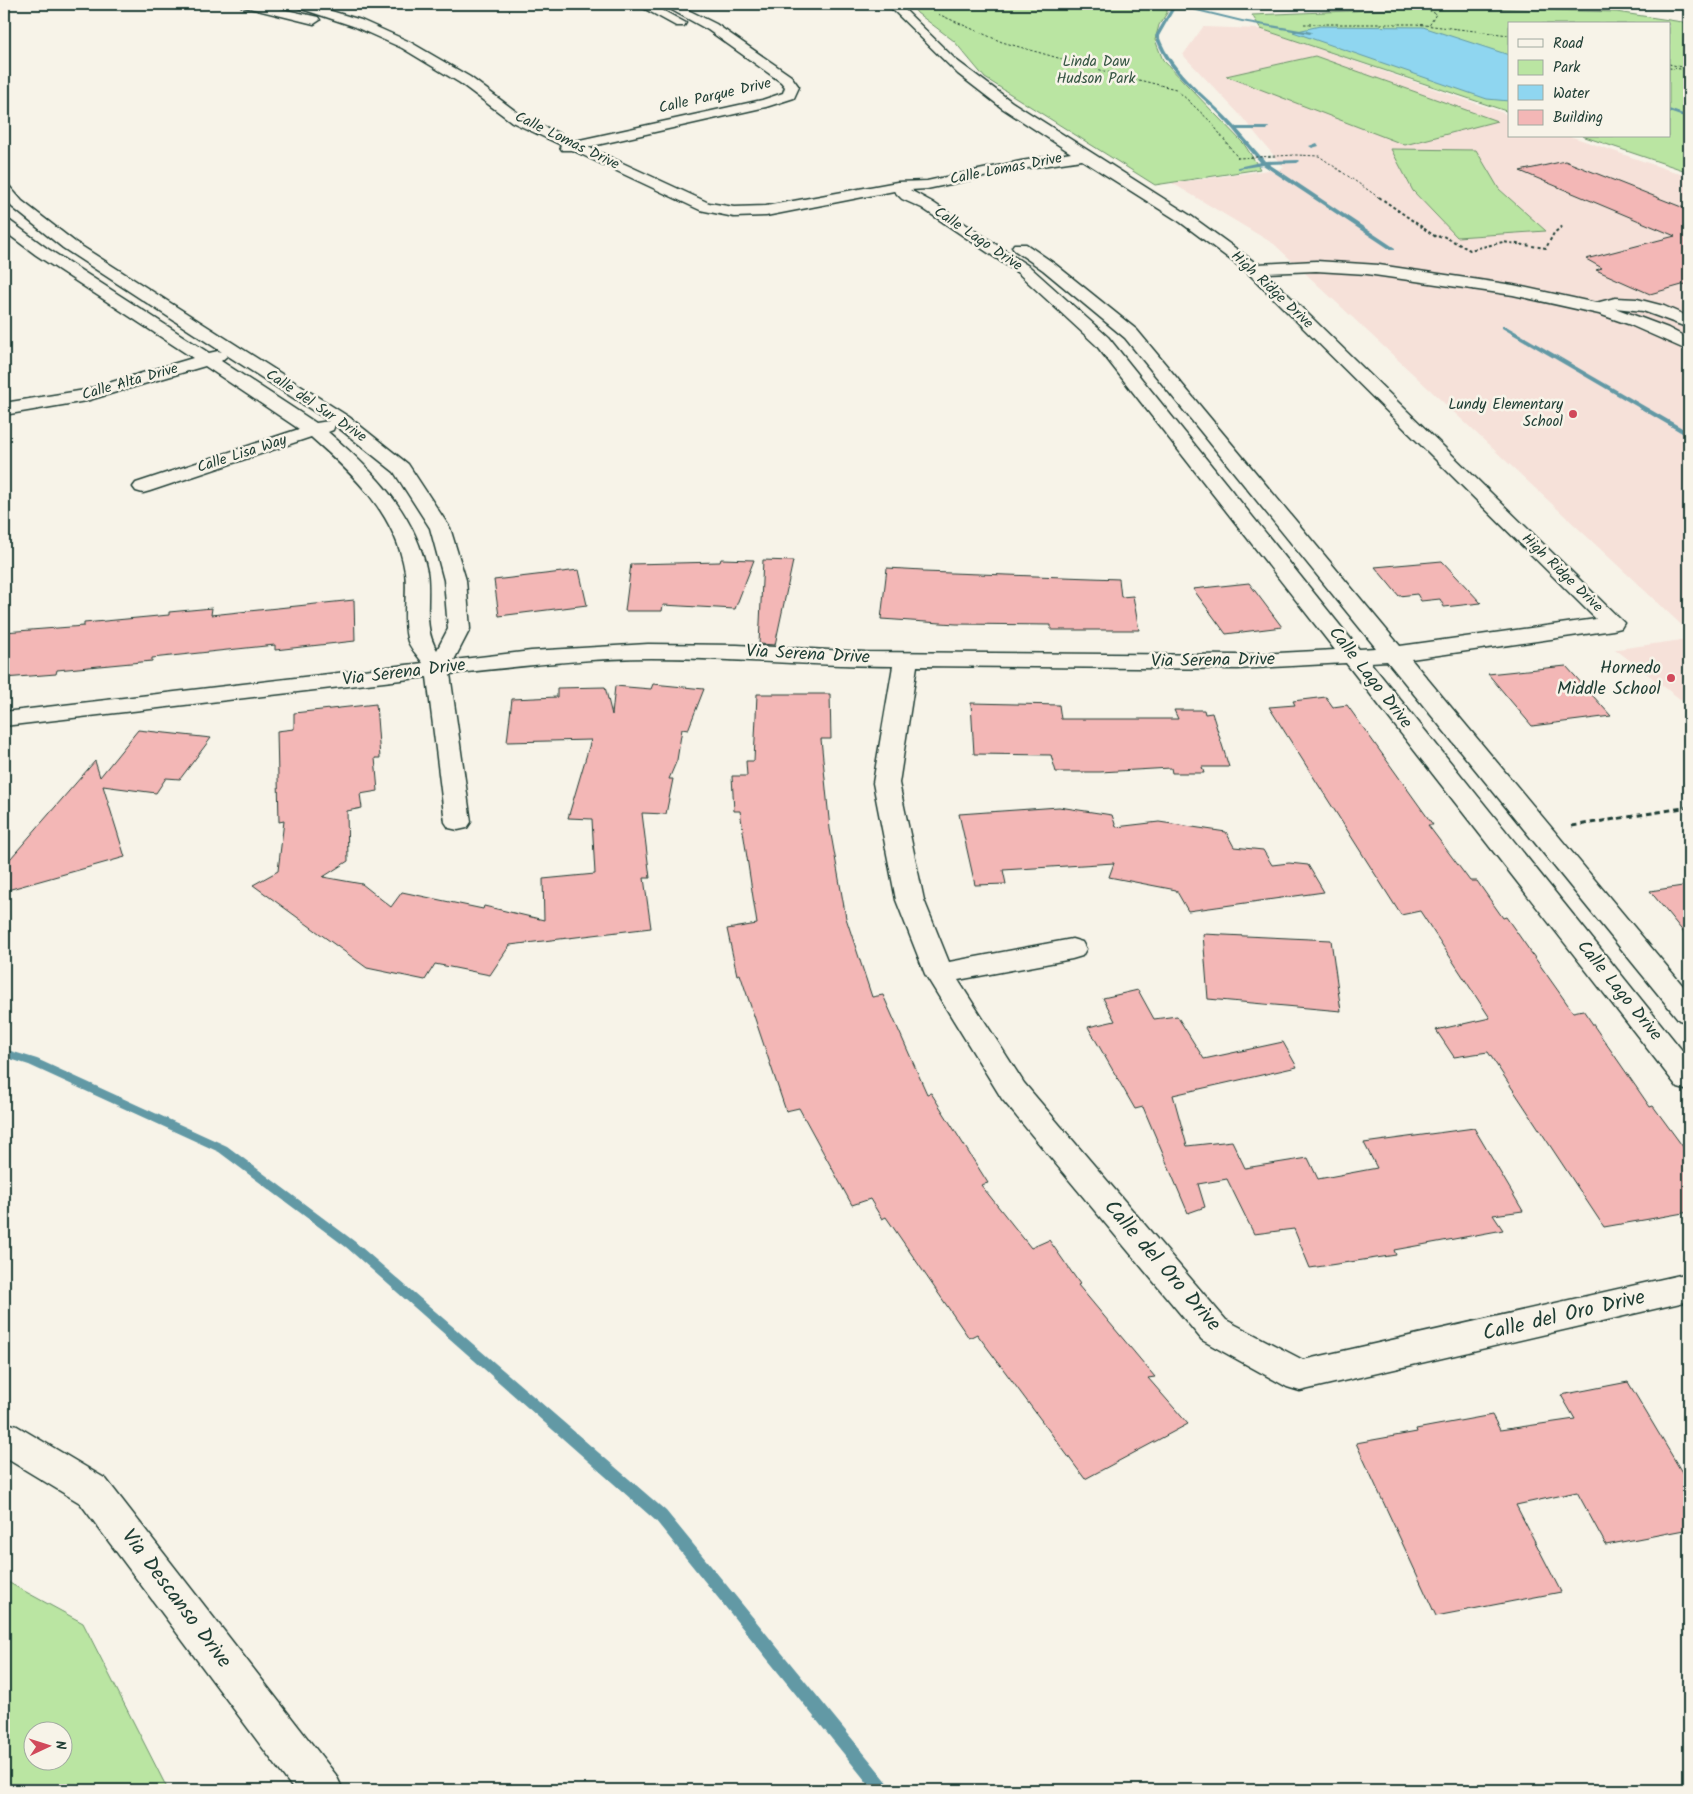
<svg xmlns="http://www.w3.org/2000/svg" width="1693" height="1794" viewBox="0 0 1693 1794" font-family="Kalam,sans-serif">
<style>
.built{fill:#f6e1d9}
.green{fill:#bae5a2;stroke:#6c916b;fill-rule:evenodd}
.water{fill:#8fd6f0;stroke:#6299a5}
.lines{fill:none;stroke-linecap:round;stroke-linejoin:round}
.stream{fill:#6299a5;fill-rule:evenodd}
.building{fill:#f3b7b6;stroke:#1f3d34}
.minor-casing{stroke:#1f3d34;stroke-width:3}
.path-far2{stroke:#1f3d34;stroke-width:1;stroke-dasharray:2.5 2;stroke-linecap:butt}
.path-far1{stroke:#1f3d34;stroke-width:2;stroke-dasharray:3 2.5;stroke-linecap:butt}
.path{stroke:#1f3d34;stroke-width:3;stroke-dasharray:5.5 4;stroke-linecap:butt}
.minor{fill:#f7f3e8;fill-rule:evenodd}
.poi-dot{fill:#d1495b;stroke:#f7f3e8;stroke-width:2}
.labels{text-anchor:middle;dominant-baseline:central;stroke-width:5;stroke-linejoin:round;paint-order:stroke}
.far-park-label{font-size:15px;fill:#365644;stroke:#f7f3e8}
.far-street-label{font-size:15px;fill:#1f3d34;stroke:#f7f3e8}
.far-poi-label{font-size:15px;fill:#1f3d34;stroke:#f7f3e8;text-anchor:end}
.street-label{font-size:18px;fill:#1f3d34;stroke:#f7f3e8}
.poi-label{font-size:18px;fill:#1f3d34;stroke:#f7f3e8;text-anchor:end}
.near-street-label{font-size:21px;fill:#1f3d34;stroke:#f7f3e8}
</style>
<rect width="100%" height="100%" fill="#f7f3e8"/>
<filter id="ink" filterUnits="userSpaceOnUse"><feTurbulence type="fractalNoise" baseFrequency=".02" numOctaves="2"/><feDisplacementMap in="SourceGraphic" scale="10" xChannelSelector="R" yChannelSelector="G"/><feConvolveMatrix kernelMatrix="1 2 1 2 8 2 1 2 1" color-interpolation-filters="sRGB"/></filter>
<g filter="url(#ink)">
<g class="built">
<path d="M1203 27 1261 29 1509 115V136H1570L1689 177V632L1274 244 1172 183 1284 168 1241 116 1183 55Z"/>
<path d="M1689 639V706L1615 649H1618Z"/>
</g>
<g class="green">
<path d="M910 4H1160L1167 9V13L1159 25 1155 40 1163 60 1244 144 1260 169 1155 185 985 78 954 41 917 13Z"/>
<path d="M1446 7 1616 12 1689 23V172L1582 136H1669V24H1509V112L1261 29 1252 15Z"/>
<path d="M1315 56 1497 121 1405 145 1226 76Z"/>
<path d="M1391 149 1476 150 1499 189 1546 231 1457 237 1413 191Z"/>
<path d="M4 1580 83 1623 168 1790H4ZM32 1732H62V1762H32Z"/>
</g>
<path class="water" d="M1320 26 1423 27 1509 55V101L1487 99 1293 32Z"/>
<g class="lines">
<g class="stream">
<path d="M1170 4H1176L1242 20 1312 32 1310 34 1242 22 1176 6 1159 36C1173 75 1209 97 1236 127H1269L1267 130H1238L1265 161 1299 160 1300 161 1297 163 1269 164 1395 248V250H1391L1263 165 1238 169V167L1260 162C1245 145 1231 126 1215 110 1190 86 1167 70 1155 36L1173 5Z"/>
<path d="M1669 109 1689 116V119L1669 112Z"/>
<path d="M1317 143 1319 146 1312 148 1309 146Z"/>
<path d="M1502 326H1506L1689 432V437L1502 328Z"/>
<path d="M4 1049 37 1059 227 1146 354 1241 666 1511 889 1784 891 1790H873L656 1521 346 1247 219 1152 29 1065 4 1057Z"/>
</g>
</g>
<g class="building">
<path d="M1565 161 1689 210V283L1650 294 1596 270 1602 268 1586 259 1675 236 1520 171Z"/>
<path d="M721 559 754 560 735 609 663 605 662 611H625L631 564 720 562Z"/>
<path d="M763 560 793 561 775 645 759 644Z"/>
<path d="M1442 561 1481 603 1444 607 1440 599 1421 601 1417 594 1399 596 1375 567Z"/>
<path d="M887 568 923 570V572L1119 579 1121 597 1133 596 1139 630H1051V625L956 624 881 619Z"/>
<path d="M579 570 587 605 499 616 494 580Z"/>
<path d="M1249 583 1282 627 1226 634 1193 589Z"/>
<path d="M354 600 355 641 275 650V645L152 658V661L57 670 56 674 4 678V632L84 626V623L169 615V612L212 608 211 615Z"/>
<path d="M1566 666 1611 716 1532 726 1488 674Z"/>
<path d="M653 684 704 689 688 730 682 729 677 760 669 779H673L666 814 642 813 650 878H644L651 928 510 945 490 975 435 964 425 980 367 968 253 885 278 871 284 821 279 822 277 731 294 729V713L376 704 380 758H375L378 791 360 794 362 808 347 811 348 861 323 877 362 884 391 907 402 892 483 909 484 906 544 920 543 879 595 874 592 819 568 818 591 740 507 742 512 699 557 697V688L605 687 612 715 615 686 651 689Z"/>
<path d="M757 694H830L831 739H821L830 829 846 918 872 997 883 995 927 1094 931 1093 988 1183 981 1185 1031 1248 1049 1240 1080 1284 1078 1285 1155 1377 1148 1378 1188 1424 1085 1479 977 1334 969 1338 886 1217 882 1219 870 1199 852 1205 799 1108 786 1111 740 974 737 975 727 929 757 924 740 811H734L732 776H747L746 761H754Z"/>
<path d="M1326 697 1333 707 1347 705 1433 825H1428L1470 881H1477L1503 918 1506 917 1573 1012 1583 1010 1650 1107 1653 1106 1689 1155V1212L1604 1227 1488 1052 1454 1057 1436 1030 1490 1018 1420 911 1401 915 1269 707 1295 705 1293 701Z"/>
<path d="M971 703 1059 705 1061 719H1178L1174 710H1204L1205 714 1212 713 1229 767H1202L1204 773H1172L1171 768 1100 772H1056L1051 755 974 754Z"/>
<path d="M138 730 211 738 180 779 166 778 156 793 103 786 125 857 4 891V866L95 761 100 777Z"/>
<path d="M1059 807 1112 815 1116 827 1159 822 1226 832 1234 847 1263 850 1272 865 1289 863 1308 865 1324 892 1188 911 1176 890 1109 877 1114 863 1003 870 1006 884 975 885 959 814Z"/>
<path d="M1689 885V939L1650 891Z"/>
<path d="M1203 934 1331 940 1341 1011 1208 999Z"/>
<path d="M1138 990 1154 1019 1177 1016 1204 1059 1283 1042 1297 1067 1173 1095 1187 1146 1232 1141 1245 1168 1308 1158 1318 1179 1377 1168 1364 1143 1474 1128 1523 1211 1493 1215 1503 1230 1394 1250 1396 1255 1310 1268 1294 1229 1254 1234 1227 1179 1198 1184 1205 1207 1188 1213 1143 1107 1135 1109 1088 1027 1115 1021 1103 998Z"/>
<path d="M1628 1382 1689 1484V1529L1606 1545 1577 1492 1516 1505 1561 1592 1436 1616 1356 1443 1417 1432 1416 1429 1492 1415 1500 1430 1575 1419 1561 1395Z"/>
</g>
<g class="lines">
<defs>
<g id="minor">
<path d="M239 4H259L318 17 320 20 314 24 241 6Z"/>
<path d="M291 4H308L361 20 410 42 470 77 522 116 575 141 762 100 783 93 785 87 781 82 708 30 661 4H676L716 24 791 76 799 87 794 98 766 107 588 147 709 203 734 207 766 206 897 182 927 181 1021 161 1071 153 1002 108 958 74 887 4H899L956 60 1012 102 1191 216 1257 264 1316 261 1379 265 1513 285 1596 303 1615 298 1637 299 1664 306 1689 317V328L1643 311 1615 308 1668 328 1689 339V351L1628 324 1599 314 1513 295 1367 274 1316 271 1266 273 1624 623 1621 628 1613 630 1411 659 1689 993V1023L1679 1020 1387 661 1370 662 1689 1059V1091L1678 1088 1346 663 1238 669 917 666 899 783 924 900 949 962 1072 939 1082 942 1086 949 1082 956 1072 959 958 980 1024 1083 1226 1320 1303 1360 1689 1273V1301L1300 1391 1287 1387 1202 1340 1002 1099 925 974 896 900 873 783 893 666C812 666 732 658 651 658 584 658 517 667 450 674L471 822 467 828 458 830 449 828 445 822 427 677 4 726V712L423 663C418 656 408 646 407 638 402 617 408 594 405 572 396 514 353 474 311 437L150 491 143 493 136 491 133 487 136 483 299 429 205 366 86 401 4 415V403L85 390 193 358 36 255 4 231V219L10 221 48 249 209 353 218 351 222 352 63 248 12 207 4 198V185L9 186 22 201 75 242 349 417 408 464 450 528 466 580 470 629 454 660 531 651 648 644 737 645 865 652 1238 655 1335 650 1096 345 1018 273 922 208 902 199 894 191 766 216 734 217 700 210 572 150H562L560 147 561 145 512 122 460 83 402 48 353 26 293 6ZM1082 160 1180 222 1247 272 1596 619 1400 646 1137 330 1055 264 1026 244H1014L1012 247 1014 250 1043 270 1125 338 1376 648 1359 649 1108 337 1030 267 932 202 910 190 927 189 1021 169ZM225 354 329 421 316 423 221 361 227 356ZM335 425 394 472 430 528 444 580 448 629 437 650C422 627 431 597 427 572 415 512 372 470 328 432L333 430Z"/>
<path d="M636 4H651L686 23 684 26H676Z"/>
<path d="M4 1422 17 1426 106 1479 336 1775 343 1790H294L80 1503 4 1457Z"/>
</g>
</defs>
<use href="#minor" class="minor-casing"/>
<g class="path-far2">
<path d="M1417 4 1436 14 1429 26"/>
<path d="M938 14 1002 42 1118 75 1176 89 1211 122 1238 158 1296 155 1319 156 1381 199"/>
<path d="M1304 24H1416L1509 35"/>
<path d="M1669 64 1689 69"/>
<path d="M1669 68 1681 69"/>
</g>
<path class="path-far1" d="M1379 197 1436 237 1443 236 1470 250 1503 242 1546 248 1554 233 1564 225"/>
<path class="path" d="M1572 826 1689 807"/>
<use href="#minor" class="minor"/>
</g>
</g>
<g class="poi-dot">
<circle cx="1573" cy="414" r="5"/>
<circle cx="1671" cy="678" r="5"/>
</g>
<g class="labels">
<g class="far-park-label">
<text x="1096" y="62">Linda Daw<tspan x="1096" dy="17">Hudson Park</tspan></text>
</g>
<g class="far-street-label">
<text transform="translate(715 96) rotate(-13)">Calle Parque Drive</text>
<text transform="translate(567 141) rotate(26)">Calle Lomas Drive</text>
<text transform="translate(1006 169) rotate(-11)">Calle Lomas Drive</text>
<text transform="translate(978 239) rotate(34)">Calle Lago Drive</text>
<text transform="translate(1272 290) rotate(43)">High Ridge Drive</text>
<text transform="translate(130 382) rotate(-16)">Calle Alta Drive</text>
<text transform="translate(316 406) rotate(34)">Calle del Sur Drive</text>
<text transform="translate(242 454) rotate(-18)">Calle Lisa Way</text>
<text transform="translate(1562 573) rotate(44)">High Ridge Drive</text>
</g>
<g class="far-poi-label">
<text x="1563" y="405">Lundy Elementary<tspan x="1563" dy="17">School</tspan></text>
</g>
<g class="street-label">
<text transform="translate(808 655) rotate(3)">Via Serena Drive</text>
<text transform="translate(1213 661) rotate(-1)">Via Serena Drive</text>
<text transform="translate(404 673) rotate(-7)">Via Serena Drive</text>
<text transform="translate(1370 678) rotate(52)">Calle Lago Drive</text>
<text transform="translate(1619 991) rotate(51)">Calle Lago Drive</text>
</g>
<g class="poi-label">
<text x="1661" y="668">Hornedo<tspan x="1661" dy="21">Middle School</tspan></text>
</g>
<g class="near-street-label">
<text transform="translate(1162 1266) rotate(49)">Calle del Oro Drive</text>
<text transform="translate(1564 1316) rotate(-13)">Calle del Oro Drive</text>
<text transform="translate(176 1599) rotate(53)">Via Descanso Drive</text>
</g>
</g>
<rect width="1693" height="1794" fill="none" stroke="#f7f3e8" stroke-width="20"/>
<rect x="10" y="10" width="1673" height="1774" fill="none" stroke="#1f3d34" stroke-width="2" filter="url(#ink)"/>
<rect x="1508" y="22" width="162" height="115" fill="#f7f3e8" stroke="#a1aaa0"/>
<rect x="1518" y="39" width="25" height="8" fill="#f7f3e8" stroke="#a1aaa0"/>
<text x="1553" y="48" font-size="15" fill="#1f3d34">Road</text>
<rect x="1518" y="60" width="25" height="15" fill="#bae5a2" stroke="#a1aaa0"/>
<text x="1553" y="72" font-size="15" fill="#1f3d34">Park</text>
<rect x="1518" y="85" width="25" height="15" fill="#8fd6f0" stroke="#a1aaa0"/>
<text x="1553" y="98" font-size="15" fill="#1f3d34">Water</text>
<rect x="1518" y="110" width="25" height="15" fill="#f3b7b6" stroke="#a1aaa0"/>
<text x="1553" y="122" font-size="15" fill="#1f3d34">Building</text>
<g transform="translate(48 1746) rotate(86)"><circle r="24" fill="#f7f3e8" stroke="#a1aaa0"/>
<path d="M0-4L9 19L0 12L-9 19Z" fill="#d1495b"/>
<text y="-8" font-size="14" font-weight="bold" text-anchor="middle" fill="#1f3d34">N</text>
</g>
</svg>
